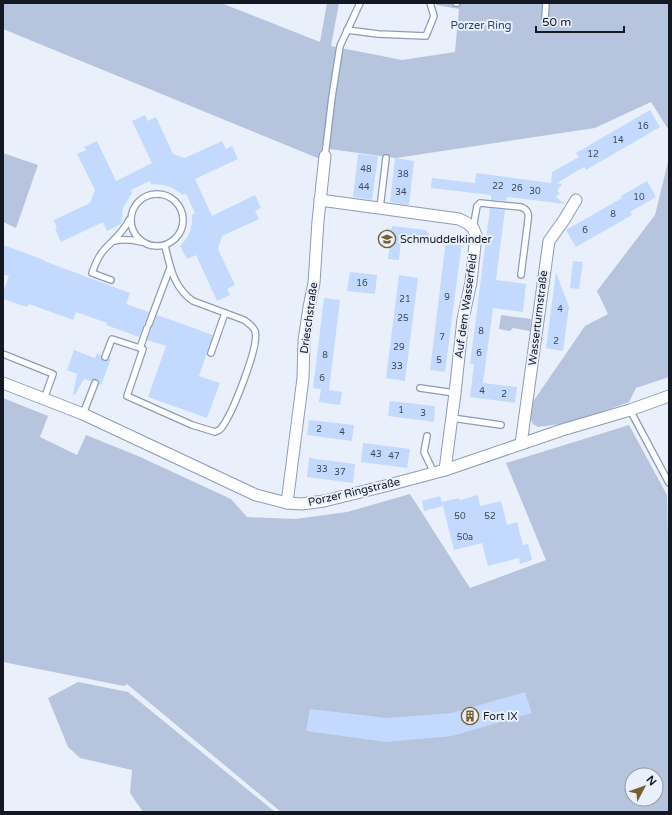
<svg xmlns="http://www.w3.org/2000/svg" width="672" height="815" viewBox="0 0 672 815" font-family="'Varela Round',sans-serif">
<style>
.green{fill:#b6c4dd;fill-rule:evenodd}
.building{fill:#c3d9fe}
.lines{fill:none;stroke-linecap:round;stroke-linejoin:round}
.service-casing{stroke:#8d9cb6;stroke-width:8}
.minor-casing{stroke:#8d9cb6;stroke-width:13}
.service{stroke:#fff;stroke-width:5.5}
.minor{stroke:#fff;stroke-width:11}
.labels{text-anchor:middle;dominant-baseline:central;stroke-width:4;stroke-linejoin:round;paint-order:stroke}
.number-label{font-size:9px;fill:#3f4859}
.park-label{font-size:11px;fill:#2a4474;stroke:#eaf0fb}
.poi-label{font-size:11px;fill:#131822;stroke:#eaf0fb;text-anchor:start}
.street-label{font-size:11px;fill:#131822;stroke:#eaf0fb}
</style>
<rect width="100%" height="100%" fill="#eaf0fb"/>
<g class="green">
<path d="M3 3H221L320 42 327 3H339L331 46 402 60 455 52 459 9 436 5V3H669V377L636 388 629 402 574 422 538 427 533 424 530 418 532 403 585 326 608 314 597 291 655 215 668 162V129L651 102 595 128 396 158 322 148 320 159 3 29Z"/>
<path d="M3 153 38 165 16 228 3 222Z"/>
<path d="M501 315 531 319 530 331 513 328 510 331 499 329Z"/>
<path d="M3 398 48 416 40 437 77 455 86 435 138 456 231 499 247 517 295 519 347 512 410 494 470 588 546 560 506 463 629 425 667 495 669 585V812H281L127 684 124 686 3 662ZM632 775H656V799H632Z"/>
<path d="M78 682 128 692 275 812H143L130 793 132 770 80 758 68 747 48 698Z"/>
</g>
<g class="building">
<path d="M650 110 660 127 586 170 584 167 557 183 562 184 557 191 560 193 556 197 565 204 507 197 506 201 491 200V195L431 188 432 178 475 183 476 173 551 183 552 172 579 157 576 153Z"/>
<path d="M145 115 148 121 156 117 173 154 185 158 222 141 226 149 232 146 238 159 195 179 212 216 255 195 261 208 255 211 259 219 222 236 218 249 235 285 227 289 230 295 217 301 196 255 187 259 180 246 186 239 190 232 192 223V215L195 213 186 194 183 195 171 187 163 185 151 184 150 181 131 190 132 193 123 208 121 224 107 231 103 222 61 242 55 229 57 228 54 220 90 203 95 190 77 154 86 150 84 147 97 141 116 181 152 163 132 121Z"/>
<path d="M358 154 378 156 372 200 353 197Z"/>
<path d="M395 158 414 161 409 205 390 202Z"/>
<path d="M647 181 656 197 630 212 632 215 576 247 566 230 622 198 621 196Z"/>
<path d="M490 208 505 210 496 280 526 284 523 312 493 308 483 383 517 387 515 403 470 397 474 364H470Z"/>
<path d="M392 226 426 230 432 239 422 245 401 242 399 260 388 259 390 244 384 243 386 228 392 229Z"/>
<path d="M446 240 462 242 445 372 430 370Z"/>
<path d="M3 245 44 260V261L130 293 126 304 149 312 139 337 106 325 107 323 76 312 73 320 29 304 27 307 3 299V293L9 276 3 274Z"/>
<path d="M573 261 583 262 579 289 570 288Z"/>
<path d="M350 272 377 275 375 294 347 291Z"/>
<path d="M556 272 569 307 563 351 546 348Z"/>
<path d="M399 275 418 278 405 381 386 378Z"/>
<path d="M324 298 340 300 329 390 342 392 340 405 319 402 321 389 313 388Z"/>
<path d="M157 315 213 335 199 376 220 383 207 418 148 397 166 346 147 340Z"/>
<path d="M74 350 95 358 97 354 101 355V359L104 361H107L109 358 111 359 101 385 99 384V381L96 379 91 381 84 379 75 395 73 394 77 374 67 370Z"/>
<path d="M390 401 435 406 434 422 388 416Z"/>
<path d="M309 420 354 425 352 441 307 435Z"/>
<path d="M363 443 410 449 407 468 361 462Z"/>
<path d="M309 458 355 464 353 483 307 477Z"/>
<path d="M478 495 480 506 501 501 507 525 517 522 523 545 528 544 532 560 520 564 519 558 488 566 482 543 454 550 442 502 459 498 460 500Z"/>
<path d="M440 496 443 506 424 511 422 501Z"/>
<path d="M525 692 532 713 452 736 386 742 306 731 310 709 387 718 452 713Z"/>
</g>
<g class="lines">
<defs>
<g id="service">
<path d="M456 3H457"/>
<path d="M545 18 546 3"/>
<path d="M347 30 378 34 426 36 434 16 430 3"/>
<path d="M325 156 332 97 340 46 360 3"/>
<circle cx="157" cy="220" r="26"/>
<path d="M380 208 386 158"/>
<path d="M473 228 477 206 480 203 521 207C528 210 529 213 528 220L521 275"/>
<path d="M114 241C123 239 131 239 141 242"/>
<path d="M111 280 92 273C95 265 98 256 104 250 113 240 123 233 129 220"/>
<path d="M149 324 170 268"/>
<path d="M140 348 147 328"/>
<path d="M211 353 225 313"/>
<path d="M3 354 53 374 44 399"/>
<path d="M105 357 112 339 143 349 127 396 192 425 215 432C218 431 221 429 222 427 232 414 260 345 255 331 253 326 248 323 244 320L193 301C174 288 170 267 165 246"/>
<path d="M420 388 455 393"/>
<path d="M630 410 669 483"/>
<path d="M83 414 95 383"/>
<path d="M452 418 501 425"/>
<path d="M427 436 424 452 434 473"/>
</g>
<g id="minor">
<path d="M320 200 459 219 467 223 473 228 476 235 471 282 463 319 455 393 445 470"/>
<path d="M3 383 83 414 256 495 287 503 302 504 324 501 385 486 445 470 562 430 630 410 669 396"/>
<path d="M521 444 549 241 564 220 576 200"/>
<path d="M287 503 303 378 304 341 309 307 314 283 318 221 325 156"/>
</g>
</defs>
<use href="#service" class="service-casing"/>
<use href="#minor" class="minor-casing"/>
<use href="#service" class="service"/>
<use href="#minor" class="minor"/>
</g>
<defs>
<symbol id="school-ring" viewBox="-11 -11 22 22"><circle r="9.5" fill="#eaf0fb" stroke="#785f30" stroke-width="1.5"/><path d="M0-5L7-2L0 1L-7-2ZM-4 1L0 2.5L4 1V4Q0 6-4 4Z" fill="#785f30"/></symbol>
<symbol id="building-ring" viewBox="-11 -11 22 22"><circle r="9.5" fill="#eaf0fb" stroke="#785f30" stroke-width="1.5"/><path d="M-4-6H4V6H1V3H-1V6H-4ZM-2.5-4.3h1.7v1.8h-1.7ZM.8-4.3h1.7v1.8H.8ZM-2.5-1h1.7V.8h-1.7ZM.8-1h1.7V.8H.8Z" fill="#785f30"/></symbol>
</defs>
<g fill-rule="evenodd">
<use href="#school-ring" x="377" y="229" width="20" height="20"/>
<use href="#building-ring" x="460" y="706" width="20" height="20"/>
</g>
<g class="labels">
<g class="number-label">
<text x="643" y="126">16</text>
<text x="618" y="140">14</text>
<text x="593" y="154">12</text>
<text x="366" y="169">48</text>
<text x="403" y="174">38</text>
<text x="498" y="186">22</text>
<text x="364" y="187">44</text>
<text x="517" y="188">26</text>
<text x="535" y="191">30</text>
<text x="401" y="192">34</text>
<text x="639" y="197">10</text>
<text x="613" y="214">8</text>
<text x="585" y="230">6</text>
<text x="362" y="283">16</text>
<text x="447" y="297">9</text>
<text x="405" y="299">21</text>
<text x="560" y="309">4</text>
<text x="403" y="318">25</text>
<text x="481" y="331">8</text>
<text x="442" y="337">7</text>
<text x="556" y="341">2</text>
<text x="399" y="347">29</text>
<text x="479" y="353">6</text>
<text x="325" y="355">8</text>
<text x="439" y="360">5</text>
<text x="397" y="366">33</text>
<text x="322" y="378">6</text>
<text x="482" y="391">4</text>
<text x="504" y="394">2</text>
<text x="401" y="410">1</text>
<text x="423" y="413">3</text>
<text x="319" y="429">2</text>
<text x="342" y="432">4</text>
<text x="376" y="454">43</text>
<text x="394" y="456">47</text>
<text x="322" y="469">33</text>
<text x="340" y="472">37</text>
<text x="460" y="516">50</text>
<text x="490" y="516">52</text>
<text x="465" y="537">50a</text>
</g>
<g class="park-label">
<text x="481" y="25">Porzer Ring</text>
</g>
<g class="poi-label">
<text x="400" y="239">Schmuddelkinder</text>
<text x="483" y="716">Fort IX</text>
</g>
<g class="street-label">
<text transform="translate(466 306) rotate(-82)">Auf dem Wasserfeld</text>
<text transform="translate(309 318) rotate(-82)">Drieschstraße</text>
<text transform="translate(538 318) rotate(-83)">Wasserturmstraße</text>
<text transform="translate(354 492) rotate(-13)">Porzer Ringstraße</text>
</g>
</g>
<rect width="672" height="815" fill="none" stroke="#131822" stroke-width="8"/>
<g transform="translate(644 787) rotate(49)"><circle r="19" fill="#eaf0fb" stroke="#949aa4"/>
<path d="M0-3L7 15L0 10L-7 15Z" fill="#785f30"/>
<text y="-6" font-size="11" font-weight="bold" text-anchor="middle" fill="#131822">N</text>
</g>
<path d="M536 26v6h88v-6" fill="none" stroke="#131822" stroke-width="2"/>
<text x="542" y="26" font-size="12" fill="#131822" stroke="#eaf0fb" stroke-width="3" paint-order="stroke">50 m</text>
</svg>
